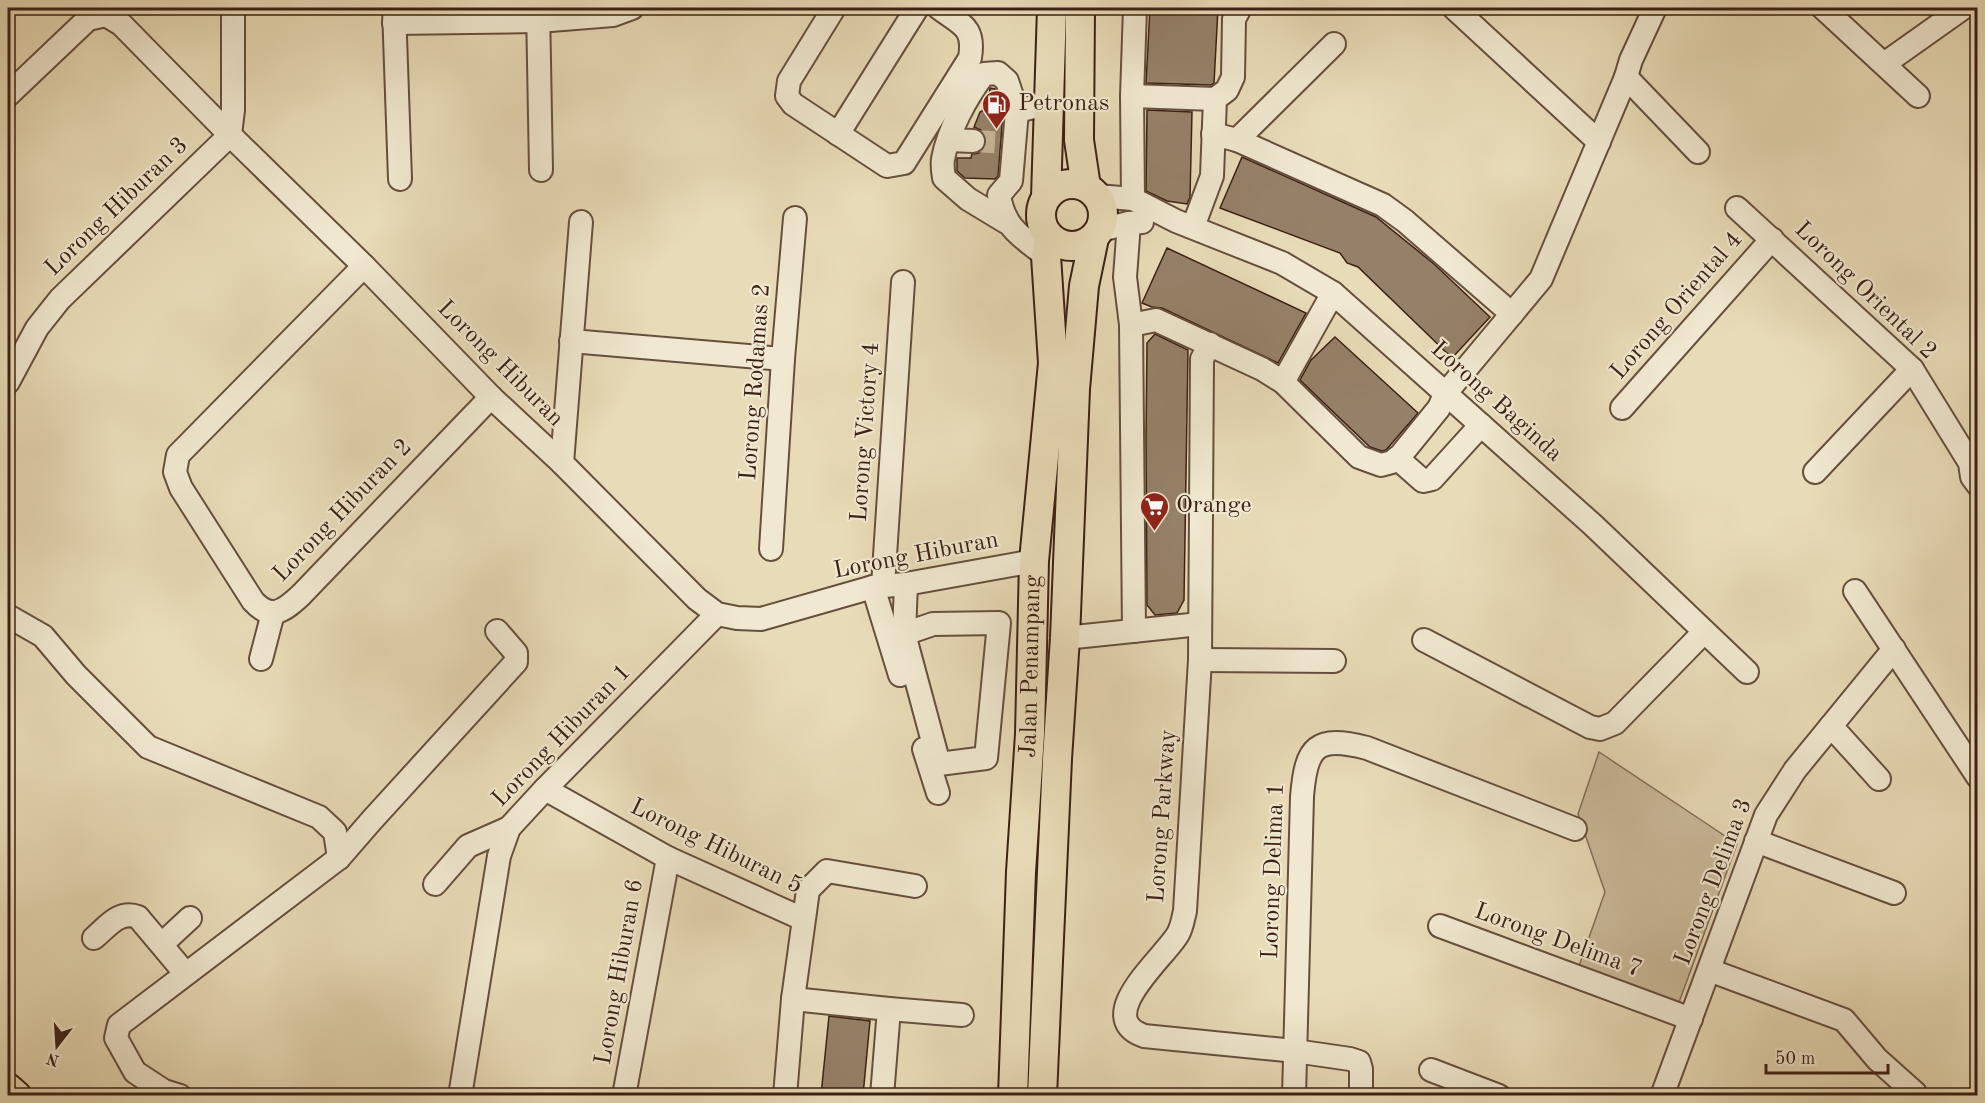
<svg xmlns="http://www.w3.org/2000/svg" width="1985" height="1103" font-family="'Old Standard TT',serif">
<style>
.green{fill:#cbbb9b;stroke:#846e58;stroke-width:1.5}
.building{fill:#958169;stroke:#3c2015;stroke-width:1.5}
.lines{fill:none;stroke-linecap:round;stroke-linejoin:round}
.minor-tunnel{stroke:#c6b697;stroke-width:22;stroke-dasharray:22 11;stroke-linecap:butt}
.minor-casing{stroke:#674f3e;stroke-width:26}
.major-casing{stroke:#3c2015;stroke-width:32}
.minor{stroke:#f0e8d0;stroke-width:22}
.major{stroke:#e8dbb7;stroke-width:28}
.labels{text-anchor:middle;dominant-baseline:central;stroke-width:4.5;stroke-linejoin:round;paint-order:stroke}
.poi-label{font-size:24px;fill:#3c2015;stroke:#f0e8d0;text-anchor:start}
.street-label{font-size:24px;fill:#3c2015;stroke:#f0e8d0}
</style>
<rect width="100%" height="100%" fill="#e8dbb7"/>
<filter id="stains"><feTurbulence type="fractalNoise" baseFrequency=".00333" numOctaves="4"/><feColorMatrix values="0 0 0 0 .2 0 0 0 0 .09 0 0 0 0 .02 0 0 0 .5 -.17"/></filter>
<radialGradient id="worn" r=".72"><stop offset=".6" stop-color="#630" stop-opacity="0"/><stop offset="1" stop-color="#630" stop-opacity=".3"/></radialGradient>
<path class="green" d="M1599 752 1737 844 1678 1005 1579 966 1605 892 1578 814Z"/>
<g class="building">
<path d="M1150 8H1218L1214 83 1211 85 1146 83Z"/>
<path d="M990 88 995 89 1003 113 998 176 995 179 965 178 957 171V158H971L972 154 979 153 985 148 986 142 985 135 981 130 974 127 980 112 988 108Z"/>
<path d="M1147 110 1192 112 1190 197 1187 204 1167 201 1146 191Z"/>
<path d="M1242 157 1376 217 1434 264 1490 317 1452 358 1358 267 1347 263 1340 253 1220 208Z"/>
<path d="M1167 248 1306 313 1278 363 1162 308 1152 307 1142 303Z"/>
<path d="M1155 334 1188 350 1184 600 1177 613 1155 615 1147 605 1146 439 1147 343Z"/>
<path d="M1335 337 1418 413 1386 450 1382 451 1370 447 1300 380 1311 360Z"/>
<path d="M829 1016 870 1021 863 1095H821Z"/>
</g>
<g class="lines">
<path class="minor-tunnel" d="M973 141 1008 143"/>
<defs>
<g id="minor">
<path d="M394 8 400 179"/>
<path d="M538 8 541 170"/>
<path d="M834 8 789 81 787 96 793 104 887 166 904 163 970 58C975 27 962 25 939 8"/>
<path d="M1454 8 1599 142"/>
<path d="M1823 8 1918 96"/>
<path d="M394 23 538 21 613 15 632 8"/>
<path d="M1884 64 1963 8"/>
<path d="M1626 77 1698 152"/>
<path d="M8 95 88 19 106 15 121 24 230 135 364 266 491 397 562 463 697 599 717 614 737 618 761 619 873 587 906 584 1034 561"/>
<path d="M1132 96 1215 99 1227 90 1233 77 1234 19 1240 8"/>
<path d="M838 134 917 8"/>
<path d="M1213 134 1237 140 1383 205 1405 221 1512 314"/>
<path d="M949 140 973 141"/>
<path d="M1237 140 1334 44"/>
<path d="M1097 196 1133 199 1176 221 1282 263 1333 293 1593 525 1747 672"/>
<path d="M1133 199 1132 96 1135 8"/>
<path d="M1737 208 1912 369 1970 463 1972 477 1978 485"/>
<path d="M1006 222 968 199 944 178C943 172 942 165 943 159 948 131 967 96 984 74L998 73 1007 81 1017 111"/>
<path d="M1129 223 1125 277 1131 325 1134 631"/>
<path d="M1193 227 1212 176 1215 99"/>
<path d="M1100 230 1129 223 1142 222"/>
<path d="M1046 256C1022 237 1004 228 999 195L1011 181 1017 111 1050 103"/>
<path d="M364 266 178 455 175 472 181 488 253 601C271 621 284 611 301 595L491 397"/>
<path d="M1131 325 1156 320 1262 369 1283 382 1359 457 1381 465 1392 462 1400 456 1439 408 1445 394 1541 279 1626 77 1631 60 1655 8"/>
<path d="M571 341 783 359"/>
<path d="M1210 344 1202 359 1200 660 1185 911C1183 919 1182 927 1178 934 1165 957 1091 1017 1144 1036L1295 1051 1350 1059 1359 1062 1361 1069V1096"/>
<path d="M8 382 37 328 60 299 230 135 233 110V8"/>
<path d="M1283 382 1333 293"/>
<path d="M1622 408 1772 239"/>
<path d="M1397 458 1423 481 1432 479 1481 425"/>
<path d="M562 463 581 222"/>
<path d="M1815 472 1912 369"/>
<path d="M771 549 783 359 795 218"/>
<path d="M883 586 903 282"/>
<path d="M873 587 900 675"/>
<path d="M1855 591 1978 777"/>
<path d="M8 616 43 636 76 675 148 747 319 817 335 832 339 858"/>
<path d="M999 623 986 758 939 764 904 634 933 624Z"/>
<path d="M904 634 906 584"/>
<path d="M1065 638 1200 624"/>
<path d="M1424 640 1590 727 1600 729 1615 723 1704 632"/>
<path d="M261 659 273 613"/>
<path d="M1200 660 1334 661"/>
<path d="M1831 726 1879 779"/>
<path d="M924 749 938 793"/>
<path d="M545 789 668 858 803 919"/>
<path d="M1756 841 1894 893"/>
<path d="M435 884 468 846 509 828"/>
<path d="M1440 926 1691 1019"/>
<path d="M94 938C108 926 119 910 138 917L185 973"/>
<path d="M162 944 190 918"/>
<path d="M1709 970 1844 1020 1877 1059 1915 1093"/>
<path d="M793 999 889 1009 882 1096"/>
<path d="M889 1009 962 1015"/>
<path d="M1431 1070 1499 1096"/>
<path d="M180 1096 164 1091 135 1072 116 1038 119 1025 339 858 372 820 516 662V653L497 631"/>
<path d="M460 1096 499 856 509 828 545 789 717 614"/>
<path d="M624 1096 668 858"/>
<path d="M785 1096 793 999 808 890 827 871 915 886"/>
<path d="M1294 1096 1302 797C1306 746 1316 735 1367 748L1575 829"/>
<path d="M1662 1096 1766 815 1795 770 1894 649"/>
</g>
<g id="major">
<path d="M1080 8 1079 140 1086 187"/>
<circle cx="1072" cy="215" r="31"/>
<path d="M1046 197 1052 8"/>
<path d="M8 1088 17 1096"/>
<path id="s1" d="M1013 1096 1021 872 1030 734 1034 561 1053 363 1046 256 1049 237"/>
<path d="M1042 1096 1057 759 1065 638 1075 389 1084 286 1094 238"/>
</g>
</defs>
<use href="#minor" class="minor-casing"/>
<use href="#major" class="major-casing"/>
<use href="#minor" class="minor"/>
<use href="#major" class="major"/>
</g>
<defs>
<symbol id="fuel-pin" viewBox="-11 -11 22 30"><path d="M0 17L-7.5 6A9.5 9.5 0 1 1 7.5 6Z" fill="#8f2418" stroke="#f0e8d0"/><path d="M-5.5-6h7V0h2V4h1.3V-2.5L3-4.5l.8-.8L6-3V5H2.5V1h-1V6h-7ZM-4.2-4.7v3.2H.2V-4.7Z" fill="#fff"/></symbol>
<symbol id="supermarket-pin" viewBox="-11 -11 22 30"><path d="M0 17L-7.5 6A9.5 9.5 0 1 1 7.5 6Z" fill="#8f2418" stroke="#f0e8d0"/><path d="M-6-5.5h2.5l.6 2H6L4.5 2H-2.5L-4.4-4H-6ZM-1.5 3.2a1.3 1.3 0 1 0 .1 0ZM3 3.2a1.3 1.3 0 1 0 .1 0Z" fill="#fff"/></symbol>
</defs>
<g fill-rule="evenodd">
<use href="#fuel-pin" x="980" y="88" width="33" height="45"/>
<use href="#supermarket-pin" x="1138" y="490" width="33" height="45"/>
</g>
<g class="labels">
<g class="poi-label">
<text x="1018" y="104">Petronas</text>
<text x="1176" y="506">Orange</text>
</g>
<g class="street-label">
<text transform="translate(117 207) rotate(-44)">Lorong Hiburan 3</text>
<text transform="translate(1865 291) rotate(44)">Lorong Oriental 2</text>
<text transform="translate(1677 306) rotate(-49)">Lorong Oriental 4</text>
<text transform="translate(500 364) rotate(45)">Lorong Hiburan</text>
<text transform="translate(756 382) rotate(-86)">Lorong Rodamas 2</text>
<text transform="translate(1496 402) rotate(42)">Lorong Baginda</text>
<text transform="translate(866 432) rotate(-86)">Lorong Victory 4</text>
<text transform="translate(343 511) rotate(-46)">Lorong Hiburan 2</text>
<text transform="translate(916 556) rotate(-11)">Lorong Hiburan</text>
<text stroke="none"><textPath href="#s1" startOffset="430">Jalan Penampang</textPath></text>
<text transform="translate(562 736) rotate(-46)">Lorong Hiburan 1</text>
<text transform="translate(1163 816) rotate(-86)">Lorong Parkway</text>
<text transform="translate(716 847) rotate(26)">Lorong Hiburan 5</text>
<text transform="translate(1274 871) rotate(-88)">Lorong Delima 1</text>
<text transform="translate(1714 882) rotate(-69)">Lorong Delima 3</text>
<text transform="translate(1558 941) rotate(20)">Lorong Delima 7</text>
<text transform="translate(620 972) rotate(-80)">Lorong Hiburan 6</text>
</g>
</g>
<rect width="1985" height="1103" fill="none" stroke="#e8dbb7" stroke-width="30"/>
<rect x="9" y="9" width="1967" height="1085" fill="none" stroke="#3c2015" stroke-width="3"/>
<rect x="15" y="15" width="1955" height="1073" fill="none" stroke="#3c2015" stroke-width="1.5"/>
<g transform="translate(57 1046) rotate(197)" stroke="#f0e8d0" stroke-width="4.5" paint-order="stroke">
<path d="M0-4.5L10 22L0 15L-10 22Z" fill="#3c2015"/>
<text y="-9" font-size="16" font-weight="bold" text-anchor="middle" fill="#3c2015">N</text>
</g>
<path d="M1766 1064v9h122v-9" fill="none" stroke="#3c2015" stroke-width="3"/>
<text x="1775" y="1064" font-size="18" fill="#3c2015" stroke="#f0e8d0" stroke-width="4.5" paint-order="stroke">50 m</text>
<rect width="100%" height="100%" filter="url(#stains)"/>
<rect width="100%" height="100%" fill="url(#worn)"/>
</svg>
